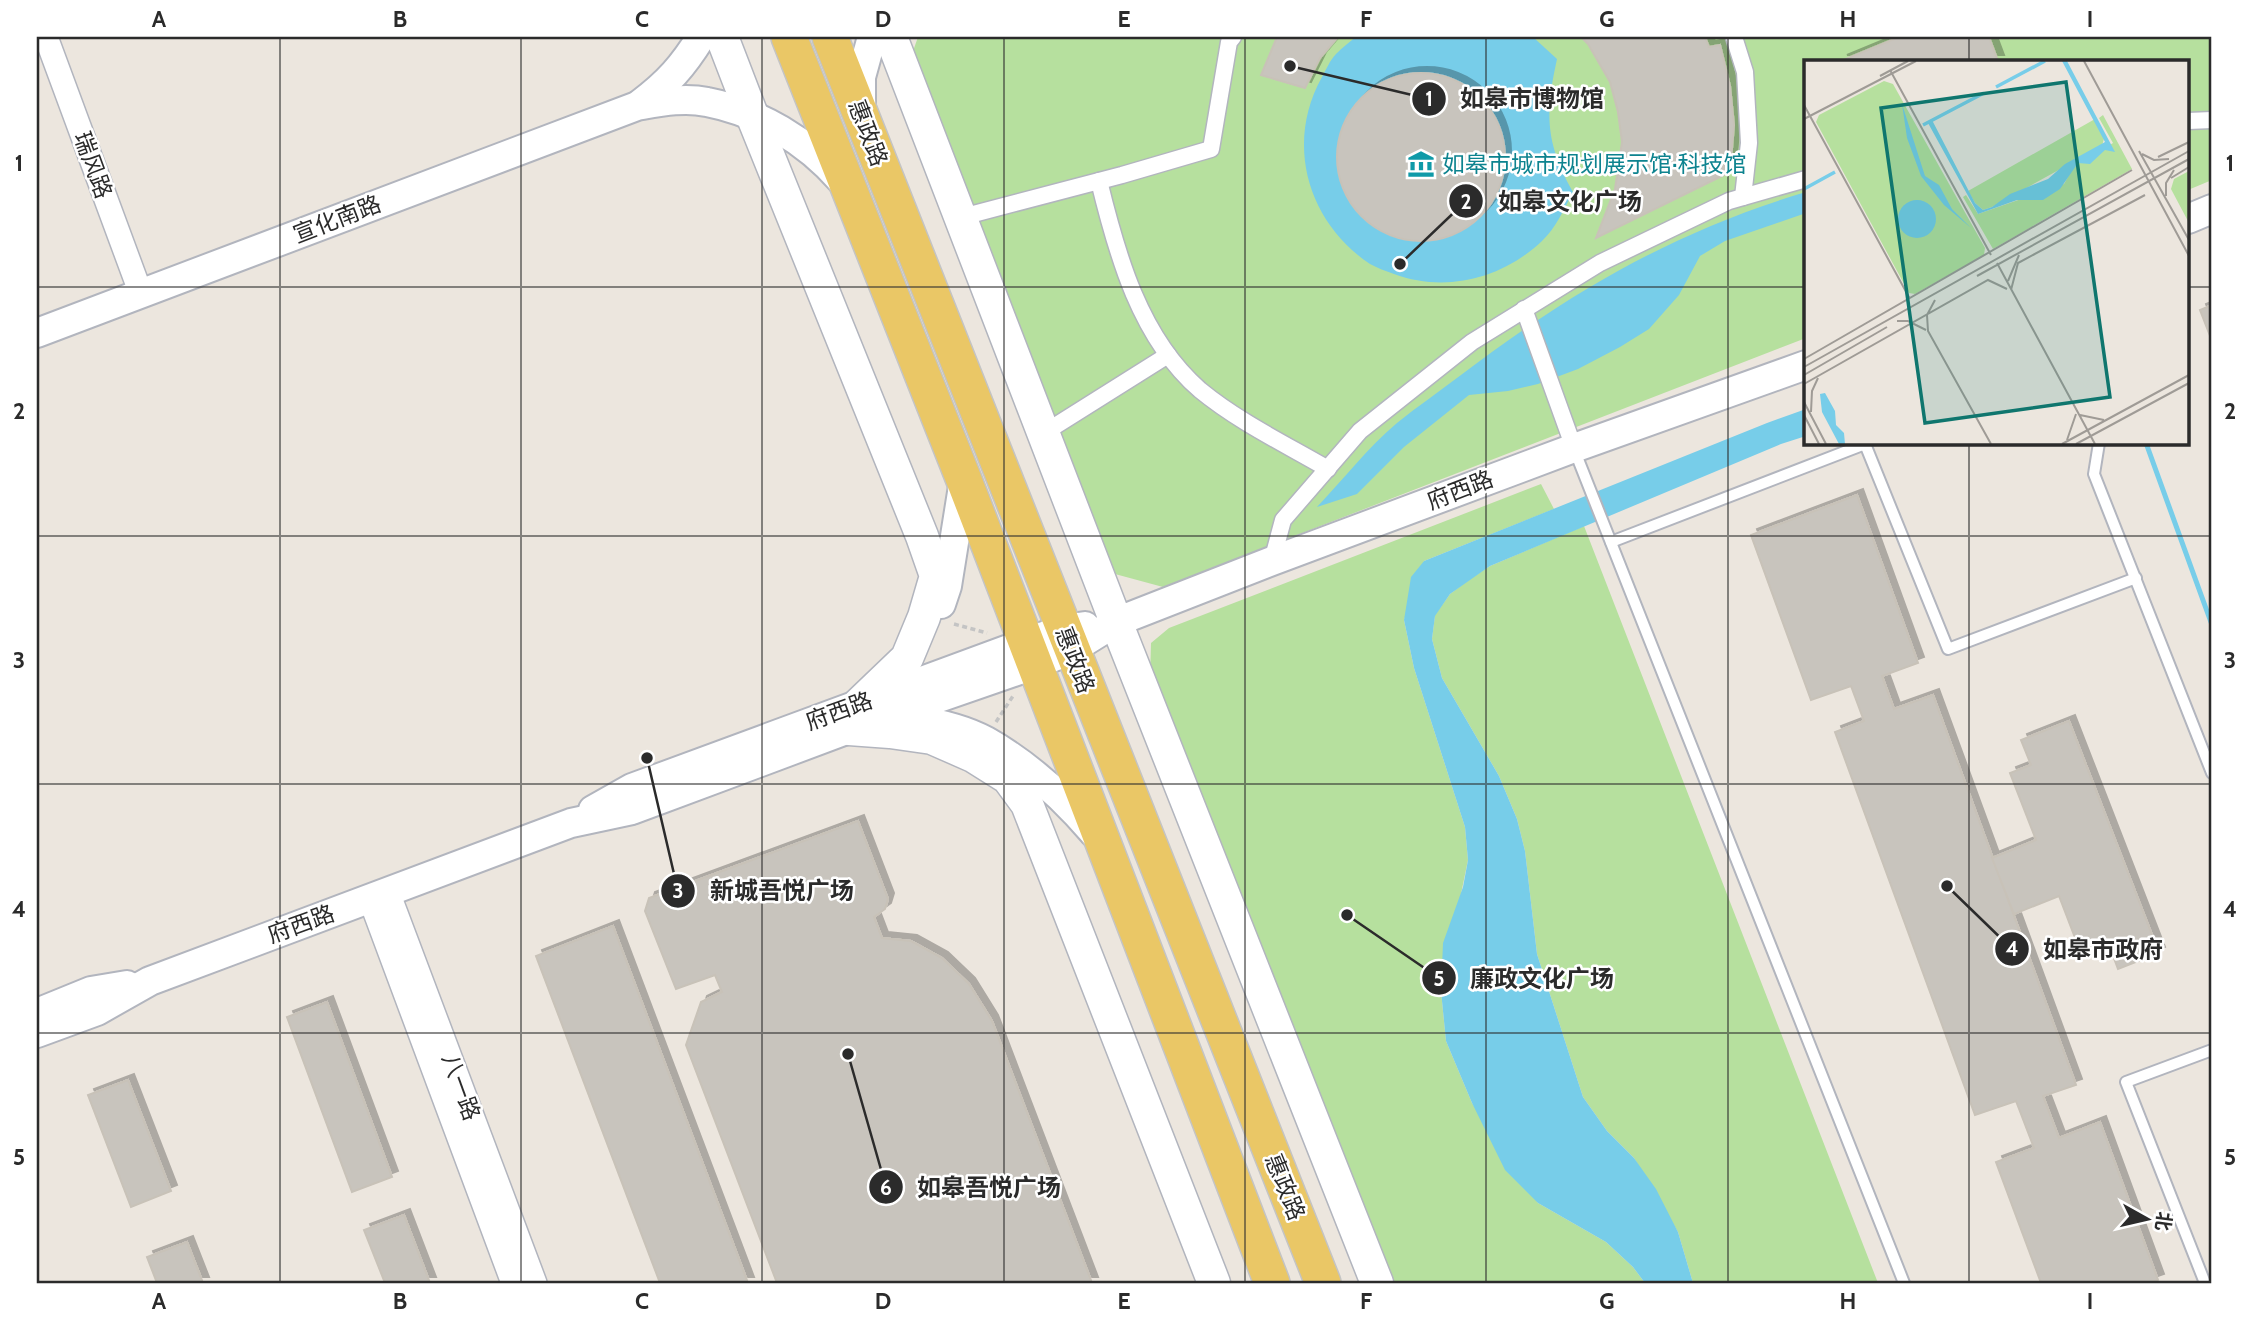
<svg xmlns="http://www.w3.org/2000/svg" width="2249" height="1320" font-family="Cabin,'Noto Sans SC',sans-serif">
<style>
.green{fill:#b6e09e}
.water{fill:#77cde9}
.lines{fill:none;stroke-linecap:round;stroke-linejoin:round}
.stream{stroke:#77cde9;stroke-width:5}
.building{fill:#c8c4bd;stroke:#c8c2b8;stroke-width:2;filter:url(#shadow)}
.service-casing{stroke:#b2b5be;stroke-width:14}
.pedestrian-casing{stroke:#b2b5be;stroke-width:19}
.minor-casing{stroke:#b2b5be;stroke-width:26}
.tertiary-casing{stroke:#b2b5be;stroke-width:32}
.secondary-casing{stroke:#b2b5be;stroke-width:35}
.primary-casing{stroke:#c4c4c4;stroke-width:38}
.path{stroke:#c4c4c4;stroke-width:3.5;stroke-dasharray:5 3.5;stroke-linecap:butt}
.service{stroke:#fff;stroke-width:10}
.pedestrian{stroke:#fff;stroke-width:16}
.minor{stroke:#fff;stroke-width:23}
.tertiary{stroke:#fff;stroke-width:28}
.secondary{stroke:#fff;stroke-width:32}
.primary{stroke:#eac766;stroke-width:35}
.grid{fill:none;stroke:#2b2b2b;stroke-width:2;stroke-opacity:0.55}
.labels{text-anchor:middle;dominant-baseline:central;stroke-width:5;stroke-linejoin:round;paint-order:stroke}
.street-label{font-size:23px;fill:#2b2b2b;stroke:#fff}
.culture-label{font-size:23px;fill:#0d838f;stroke:#fff;text-anchor:start}
.inset-river{fill:none;stroke:#77cde9;stroke-width:3.5}
.inset-road{fill:none;stroke:#9f9b96;stroke-width:2}
.view{fill:#0f766e;fill-opacity:0.15;stroke:#0f766e;stroke-width:3.5}
.inset-edge{fill:none;stroke:#2b2b2b;stroke-width:3.5}
.leader{fill:none;stroke:#2b2b2b;stroke-width:2.5}
.callout-dot{fill:#2b2b2b;stroke:#fff;stroke-width:2.5}
.mark-label{font-size:21px;text-anchor:middle;font-weight:bold;fill:#fff}
.callout-label{font-size:24px;text-anchor:middle;font-weight:bold;fill:#2b2b2b;stroke:#fff;stroke-width:5;stroke-linejoin:round;paint-order:stroke}
.neatline{fill:none;stroke:#2b2b2b;stroke-width:2.5}
.grid-label{font-size:23px;text-anchor:middle;font-weight:bold;fill:#2b2b2b}
</style>
<defs>
<filter id="shadow"><feDropShadow dx="6" dy="-6" stdDeviation="0" flood-color="#0004"/></filter>
</defs>
<rect width="100%" height="100%" fill="#ece6de"/>
<g class="green">
<path d="M918 37H2212V180L2188 190V61H1806V338L1163 587 1115 574 912 54Z"/>
<path d="M1541 484 1554 509 1424 561 1404 620 1414 668 1465 827 1468 860 1441 991 1446 1041 1472 1103 1538 1203 1606 1242 1633 1267 1645 1283H1386L1150 680 1151 643 1169 628Z"/>
<path d="M1584 526 1878 1283H1693L1678 1232 1634 1158 1607 1131 1583 1097 1537 954 1525 851 1517 819 1499 776 1442 678 1432 639 1435 615 1450 594 1470 579 1490 566Z"/>
</g>
<g class="water">
<path d="M1356 37H1533L1557 59C1545 114 1545 142 1573 192 1564 209 1556 228 1542 241 1502 279 1445 293 1394 274 1386 271 1377 268 1370 264 1307 222 1285 143 1322 77 1326 70 1330 60 1336 54 1342 48 1349 42 1356 37Z"/>
<path d="M1806 192V213L1725 241 1700 256 1679 295 1649 329 1620 347 1578 369 1538 384 1508 391 1469 395 1404 447 1357 494 1317 507C1343 480 1368 447 1397 423 1418 406 1440 391 1461 375 1572 291 1673 232 1806 192Z"/>
<path d="M1806 409V436L1781 444 1490 566 1450 594 1435 616 1432 639 1442 678 1499 776 1517 819 1525 851 1537 954 1583 1097 1607 1131 1634 1158 1656 1189 1678 1232 1693 1283H1645L1633 1267 1606 1242 1538 1203 1505 1170 1472 1103 1446 1041 1441 991 1443 943 1463 887 1468 860 1465 827 1414 668 1404 620 1411 577 1424 561 1767 423Z"/>
</g>
<g class="lines">
<path class="stream" d="M2146 443 2212 625"/>
</g>
<g class="building">
<path d="M1277 37H1338L1320 58 1305 88 1261 75Z"/>
<path d="M1581 37H1705L1709 47 1720 45 1730 86 1734 125 1730 172 1596 238 1615 189 1622 142 1618 112 1610 82 1588 44Z"/>
<path d="M1899 37H1989L1998 61H1841Z"/>
<circle cx="1421" cy="157" r="84"/>
<path d="M2212 305V341L2200 310Z"/>
<path d="M1857 495 1918 663 1882 676 1894 709 1933 695 2076 1085 2043 1096 2059 1138 2100 1122 2158 1280 2149 1283H2041L1996 1162 2034 1148 2016 1101 1975 1115 1835 732 1864 721 1851 686 1811 700 1751 535Z"/>
<path d="M2069 721 2159 953 2118 969 2109 945 2082 956 2059 896 2014 914 1992 858 2036 840 2010 773 2031 765 2021 740Z"/>
<path d="M858 821 888 899 885 909 874 917 882 938 911 941 942 958 969 984 992 1021 1092 1283H777L686 1045 701 1002 722 992 715 975 676 989 645 911 649 898Z"/>
<path d="M613 926 748 1283H660L536 956Z"/>
<path d="M327 1002 392 1177 352 1192 287 1017Z"/>
<path d="M128 1080 171 1191 131 1207 88 1095Z"/>
<path d="M404 1215 430 1283H385L364 1230Z"/>
<path d="M187 1242 203 1283H157L147 1257Z"/>
</g>
<g class="lines">
<defs>
<g id="service">
<path d="M2099 443 2094 474 2212 773"/>
<path d="M1574 449 1904 1283"/>
<path d="M1611 542 1865 444 1948 649 2136 578"/>
<path d="M2205 1283 2126 1082 2212 1050"/>
</g>
<g id="pedestrian">
<path d="M1734 37 1745 72 1749 143 1743 197"/>
<path d="M2188 121 2212 120"/>
<path d="M1099 181C1117 255 1140 338 1200 390 1239 422 1285 444 1328 469"/>
<path d="M962 217 1122 175 1211 149 1229 42 1233 37"/>
<path d="M1524 309 1574 448"/>
<path d="M1044 433 1168 355"/>
<path d="M1272 561 1283 520 1360 431 1472 342 1600 263 1679 225 1729 201 1806 179"/>
</g>
<g id="minor">
<path d="M46 37 141 294"/>
<path d="M388 892 535 1283"/>
<path d="M370 899 513 1283"/>
</g>
<g id="tertiary">
<path d="M640 104C668 83 683 66 701 37"/>
<path d="M861 109V77L872 37"/>
<path d="M2188 219 2212 209"/>
<path d="M37 333 637 106C660 102 684 97 707 102 759 112 807 141 841 180"/>
<path d="M941 604 947 586 964 480"/>
<path d="M907 718C933 722 963 728 986 741 1027 764 1064 798 1094 833"/>
<path d="M593 810 632 788 1063 629 1085 626"/>
<path d="M37 1013 91 991 127 985"/>
<path d="M37 1033 97 1011 150 981 571 823 632 810 849 729 1034 665 1071 650 1116 622 1272 561 1574 448 1806 365"/>
</g>
<g id="secondary">
<path d="M722 37 752 115 922 536 936 576 924 617 907 658 859 704"/>
<path d="M891 37 1116 622 1377 1283"/>
<path d="M849 729 890 732 932 738 973 756 1008 778 1027 804 1214 1283"/>
</g>
<g id="primary">
<path d="M789 37 964 480 1272 1283"/>
<path d="M830 37 1323 1283"/>
</g>
</defs>
<use href="#service" class="service-casing"/>
<use href="#pedestrian" class="pedestrian-casing"/>
<use href="#minor" class="minor-casing"/>
<use href="#tertiary" class="tertiary-casing"/>
<use href="#secondary" class="secondary-casing"/>
<use href="#primary" class="primary-casing"/>
<g class="path">
<path d="M954 624 987 633"/>
<path d="M996 722 1013 696"/>
</g>
<use href="#service" class="service"/>
<use href="#pedestrian" class="pedestrian"/>
<use href="#minor" class="minor"/>
<use href="#tertiary" class="tertiary"/>
<use href="#secondary" class="secondary"/>
<use href="#primary" class="primary"/>
</g>
<path class="grid" d="M280 37V1283M521 37V1283M762 37V1283M1004 37V1283M1245 37V1283M1486 37V1283M1728 37V1283M1969 37V61M37 287H1806M2188 287H2212M1969 443V1283M37 536H2212M37 784H2212M37 1033H2212"/>
<defs>
<symbol id="museum-bare" viewBox="-9 -9 18 18"><path d="M0-6L6-3V-2H-6V-3ZM-5-1h2V3h-2ZM-1-1h2V3h-2ZM3-1h2V3H3ZM-6 4H6V6H-6Z" fill="#0f9aa8" stroke="#fff" stroke-width="2.5" paint-order="stroke"/></symbol>
</defs>
<g fill-rule="evenodd">
<use href="#museum-bare" x="1402" y="145" width="38" height="38"/>
</g>
<g class="labels">
<g class="street-label">
<text transform="translate(868 133) rotate(69)">惠政路</text>
<text transform="translate(93 165) rotate(70)">瑞风路</text>
<text transform="translate(337 219) rotate(-21)">宣化南路</text>
<text transform="translate(1460 490) rotate(-21)">府西路</text>
<text transform="translate(1075 660) rotate(69)">惠政路</text>
<text transform="translate(839 711) rotate(-20)">府西路</text>
<text transform="translate(301 924) rotate(-20)">府西路</text>
<text transform="translate(461 1087) rotate(70)">八一路</text>
<text transform="translate(1285 1187) rotate(68)">惠政路</text>
</g>
<g class="culture-label">
<text x="1442" y="164">如皋市城市规划展示馆·科技馆</text>
</g>
</g>
<g transform="translate(1804 60)">
<rect width="385" height="385" fill="#ece6de"/>
<path d="M80 21 89 24 181 188 180 195 111 234 105 233 12 62 15 55ZM299 55 328 109 189 189 159 137 162 135 174 154 260 124 270 106 309 83 295 58ZM291 59 301 75 298 86 188 147 179 150 171 143 164 131ZM385 111V163L367 129 370 119Z" fill="#b6e09e"/>
<path d="M258 1H263L311 92 301 90 286 104 274 103 256 129 239 140H213L174 154 124 63 128 60 171 143 179 150 188 147 206 134 244 119 261 104 301 82ZM98 44 121 116 135 125 148 149 167 168 140 145 117 116 103 78ZM94 159a19 19 0 1 1 38 0a19 19 0 1 1-38 0ZM21 333 31 351 32 365 40 373 41 384H35L18 352 16 334Z" fill="#77cde9"/>
<path class="inset-river" d="M192 27 241 1M119 65 180 33M0 129 31 112"/>
<path class="inset-road" d="M280 1 385 196M86 10 187 195M76 16 104 1M0 45 106 239M0 59 112 1M335 91 385 180M338 94 350 100 365 99M354 97 385 82M367 118 385 107M362 136V123L370 110M193 203 291 384M173 216 385 99M204 221 215 195M207 230 214 203 341 135M131 240 123 255 124 271 187 384M93 261H104L122 270M0 299 328 110M0 307 385 91M0 315 83 267M0 324 184 220 203 229M0 342 22 384M7 352 8 331 14 318M0 355 15 384M276 355 300 360M263 380 272 354M258 384 385 315M272 384 385 323"/>
<path class="view" d="M262 22 306 337 121 363 77 48Z"/>
<rect width="385" height="385" class="inset-edge"/>
</g>
<path class="leader" d="M1290 66L1429 99M1400 264L1466 201M647 758L678 891M1947 886L2012 949M1347 915L1439 978M848 1054L886 1187"/>
<g class="callout-dot">
<circle cx="1290" cy="66" r="7"/>
<circle cx="1400" cy="264" r="7"/>
<circle cx="647" cy="758" r="7"/>
<circle cx="1947" cy="886" r="7"/>
<circle cx="1347" cy="915" r="7"/>
<circle cx="848" cy="1054" r="7"/>
<circle cx="1429" cy="99" r="18"/>
<circle cx="1466" cy="201" r="18"/>
<circle cx="678" cy="891" r="18"/>
<circle cx="2012" cy="949" r="18"/>
<circle cx="1439" cy="978" r="18"/>
<circle cx="886" cy="1187" r="18"/>
</g>
<g class="mark-label">
<text x="1429" y="106">1</text>
<text x="1466" y="209">2</text>
<text x="678" y="898">3</text>
<text x="2012" y="956">4</text>
<text x="1439" y="986">5</text>
<text x="886" y="1195">6</text>
</g>
<g class="callout-label">
<text x="1532" y="107">如皋市博物馆</text>
<text x="1570" y="210">如皋文化广场</text>
<text x="782" y="899">新城吾悦广场</text>
<text x="2103" y="958">如皋市政府</text>
<text x="1542" y="987">廉政文化广场</text>
<text x="989" y="1196">如皋吾悦广场</text>
</g>
<rect width="2249" height="1320" fill="none" stroke="#ffffff" stroke-width="77"/>
<g transform="translate(2147 1219) rotate(98)" stroke="#ffffff" stroke-width="5" paint-order="stroke">
<path d="M0-5L12 26L0 18L-12 26Z" fill="#2b2b2b"/>
<text y="-10" font-size="19" font-weight="bold" text-anchor="middle" fill="#2b2b2b">北</text>
</g>
<rect x="38" y="38" width="2172" height="1244" class="neatline"/>
<g class="grid-label">
<text x="159" y="27">A</text>
<text x="400" y="27">B</text>
<text x="642" y="27">C</text>
<text x="883" y="27">D</text>
<text x="1124" y="27">E</text>
<text x="1366" y="27">F</text>
<text x="1607" y="27">G</text>
<text x="1848" y="27">H</text>
<text x="2090" y="27">I</text>
<text x="19" y="171">1</text>
<text x="2230" y="171">1</text>
<text x="19" y="419">2</text>
<text x="2230" y="419">2</text>
<text x="19" y="668">3</text>
<text x="2230" y="668">3</text>
<text x="19" y="917">4</text>
<text x="2230" y="917">4</text>
<text x="19" y="1165">5</text>
<text x="2230" y="1165">5</text>
<text x="159" y="1309">A</text>
<text x="400" y="1309">B</text>
<text x="642" y="1309">C</text>
<text x="883" y="1309">D</text>
<text x="1124" y="1309">E</text>
<text x="1366" y="1309">F</text>
<text x="1607" y="1309">G</text>
<text x="1848" y="1309">H</text>
<text x="2090" y="1309">I</text>
</g>
</svg>
